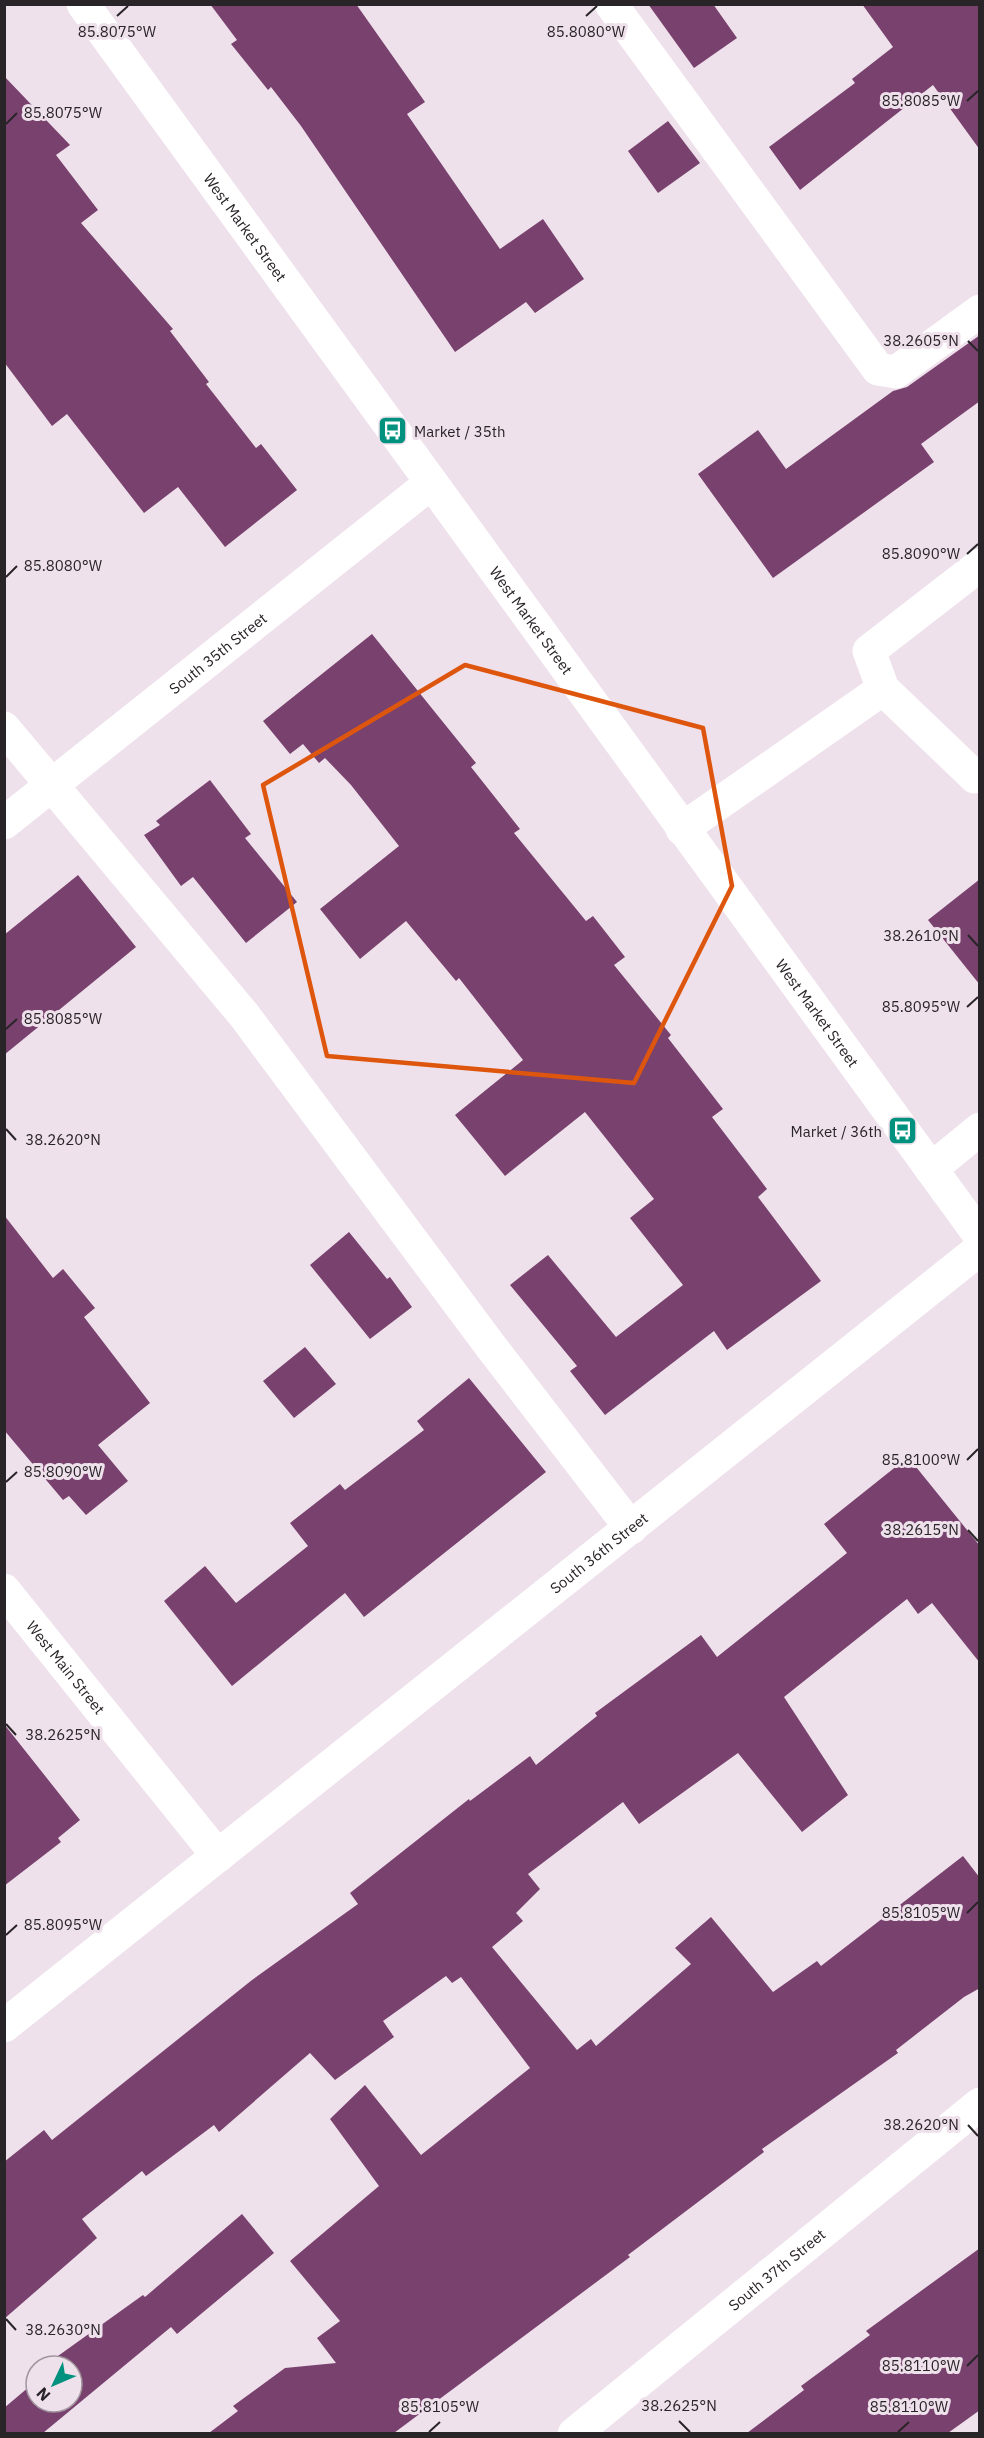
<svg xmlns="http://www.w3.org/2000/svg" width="984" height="2438" font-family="'IBM Plex Sans',sans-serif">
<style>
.building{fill:#79426e}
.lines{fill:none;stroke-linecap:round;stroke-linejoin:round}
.minor{stroke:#fff;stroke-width:33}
.marked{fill:none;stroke:#de560d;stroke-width:4.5;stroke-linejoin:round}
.ticks{fill:none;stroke:#292428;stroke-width:2}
.labels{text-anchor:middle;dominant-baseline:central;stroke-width:6;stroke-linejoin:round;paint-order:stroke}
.street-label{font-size:15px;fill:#292428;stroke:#efe1ec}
.poi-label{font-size:15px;fill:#292428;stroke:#efe1ec;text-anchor:start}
.ticks-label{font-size:15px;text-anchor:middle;fill:#292428;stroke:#efe1ec;stroke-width:6;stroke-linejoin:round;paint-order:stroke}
</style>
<rect width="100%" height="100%" fill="#efe1ec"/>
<g class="building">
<path d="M210 4H356L425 102 407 114 500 249 543 219 584 279 535 313 526 302 455 352 301 126 271 87 268 90 231 44 237 40Z"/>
<path d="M648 4H713L737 38 694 68Z"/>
<path d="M862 4H980V150L933 85 800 190 769 147 855 83 852 79 893 47Z"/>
<path d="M4 76 70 145 56 155 98 210 81 223 173 329 170 331 209 382 206 384 256 448 261 444 297 490 225 547 178 487 144 513 67 414 52 426 4 362Z"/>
<path d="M668 121 700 163 658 193 628 151Z"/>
<path d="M980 335V401L921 444 934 462 773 578 698 474 758 430 786 469 893 391 907 387Z"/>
<path d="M372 634 476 763 471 767 520 829 514 833 586 921 593 916 625 957 614 965 671 1035 668 1038 723 1109 712 1117 767 1189 758 1197 821 1281 727 1350 714 1331 605 1415 570 1371 577 1366 510 1285 548 1255 616 1337 683 1285 630 1218 654 1199 585 1112 505 1176 455 1115 523 1060 459 978 456 981 406 921 360 959 320 909 399 846 351 785 325 758 319 763 303 744 290 754 263 721Z"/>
<path d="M210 780 251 834 245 838 297 902 246 943 193 877 181 886 144 835 160 825 156 821Z"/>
<path d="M78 875 136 947 4 1055V935Z"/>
<path d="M980 879V985L928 920Z"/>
<path d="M4 1215 53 1278 63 1269 95 1308 84 1317 150 1403 98 1445 128 1481 86 1515 69 1496 63 1500 4 1430Z"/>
<path d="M349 1232 387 1279 390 1277 412 1307 370 1339 310 1265Z"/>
<path d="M305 1347 336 1384 294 1418 263 1381Z"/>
<path d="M469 1378 546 1472 364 1617 345 1593 232 1686 164 1601 205 1566 236 1603 308 1546 290 1523 340 1484 345 1490 424 1430 417 1421Z"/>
<path d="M908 1457 980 1546V1663L932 1603 918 1614 907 1599 784 1697 848 1795 802 1832 738 1753 639 1824 623 1802 528 1874 540 1889 516 1913 523 1921 492 1947 577 2050 591 2039 596 2046 691 1964 675 1948 711 1917 773 1992 817 1961 821 1966 963 1856 980 1878V1988L964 1997 896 2050 898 2053 762 2149 764 2152 628 2255 630 2257 394 2433H209L238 2411 233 2406 285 2368 336 2363 317 2338 340 2321 290 2261 379 2186 330 2119 365 2085 421 2155 530 2068 461 1977 452 1983 446 1976 383 2021 394 2037 335 2080 310 2053 219 2132 214 2125 146 2176 142 2171 82 2219 97 2238 4 2319V2162L44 2130 52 2140 252 1980 358 1904 350 1893 469 1799 470 1801 530 1756 536 1765 597 1716 595 1713 701 1635 717 1657 847 1553 824 1524Z"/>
<path d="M4 1724 80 1820 58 1838 61 1842 4 1886Z"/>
<path d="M242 2214 274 2253 177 2334 171 2327 43 2433H4V2408L36 2381V2402H72V2366H44L143 2295 145 2297Z"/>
<path d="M980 2248V2410L948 2433H747L804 2390 801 2386 870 2335 866 2331Z"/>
</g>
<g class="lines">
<g class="minor">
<path id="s1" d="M83 4 980 1236"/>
<path d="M611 4 878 369 896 372 980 311"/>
<path d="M980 565 869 651 883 689 975 777 980 773"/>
<path d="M4 728 244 1015 492 1348 631 1528"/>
<path id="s2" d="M4 823 431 483"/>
<path d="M682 829 883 689"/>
<path d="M931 1169 980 1129"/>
<path id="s3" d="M4 1590 218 1856"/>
<path id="s4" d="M4 2026 980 1249"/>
<path id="s5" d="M574 2434 980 2104"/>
</g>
</g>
<path class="marked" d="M465 665 703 728 732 886 634 1083 327 1056 263 785Z"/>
<path class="ticks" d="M117 16 128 6M586 16 597 6M967 101 978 91M6 124 17 113M968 341 978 351M967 554 978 544M6 577 17 566M968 935 978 946M967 1007 978 997M6 1029 17 1019M6 1129 16 1140M967 1460 978 1449M6 1482 17 1472M968 1530 978 1541M6 1724 16 1735M967 1913 978 1902M6 1935 17 1925M968 2125 978 2136M6 2319 16 2330M967 2366 978 2355M679 2421 690 2432M429 2432 440 2422M898 2432 909 2422"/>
<defs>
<symbol id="bus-square" viewBox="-11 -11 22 22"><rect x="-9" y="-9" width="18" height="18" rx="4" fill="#00927e" stroke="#efe1ec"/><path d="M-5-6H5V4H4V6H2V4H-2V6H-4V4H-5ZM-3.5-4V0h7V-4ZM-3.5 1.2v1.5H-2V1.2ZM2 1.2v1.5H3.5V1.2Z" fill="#fff"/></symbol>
</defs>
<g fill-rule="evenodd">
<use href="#bus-square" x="376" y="414" width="33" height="33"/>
<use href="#bus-square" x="886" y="1114" width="33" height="33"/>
</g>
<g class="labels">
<g class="street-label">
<text stroke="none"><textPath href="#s1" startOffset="276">West Market Street</textPath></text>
<text stroke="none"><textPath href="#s1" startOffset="762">West Market Street</textPath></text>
<text stroke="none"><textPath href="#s2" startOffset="273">South 35th Street</textPath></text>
<text stroke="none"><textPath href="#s1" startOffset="1248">West Market Street</textPath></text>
<text stroke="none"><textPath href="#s4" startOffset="760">South 36th Street</textPath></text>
<text stroke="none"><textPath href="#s3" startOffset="99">West Main Street</textPath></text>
<text stroke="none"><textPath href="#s5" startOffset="261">South 37th Street</textPath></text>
</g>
<g class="poi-label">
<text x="414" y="431">Market / 35th</text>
<text x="882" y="1131" text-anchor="end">Market / 36th</text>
</g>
</g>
<g class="ticks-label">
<text x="117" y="37">85.8075°W</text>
<text x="586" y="37">85.8080°W</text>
<text x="921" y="106">85.8085°W</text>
<text x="63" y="118">85.8075°W</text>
<text x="921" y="346">38.2605°N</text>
<text x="921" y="559">85.8090°W</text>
<text x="63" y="571">85.8080°W</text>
<text x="921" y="941">38.2610°N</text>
<text x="921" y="1012">85.8095°W</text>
<text x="63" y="1024">85.8085°W</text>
<text x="63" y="1145">38.2620°N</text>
<text x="921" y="1465">85.8100°W</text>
<text x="63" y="1477">85.8090°W</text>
<text x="921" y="1535">38.2615°N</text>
<text x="63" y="1740">38.2625°N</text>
<text x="921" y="1918">85.8105°W</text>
<text x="63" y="1930">85.8095°W</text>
<text x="921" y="2130">38.2620°N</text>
<text x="63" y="2335">38.2630°N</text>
<text x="921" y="2371">85.8110°W</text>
<text x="679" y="2411">38.2625°N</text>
<text x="440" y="2412">85.8105°W</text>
<text x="909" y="2412">85.8110°W</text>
</g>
<rect width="984" height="2438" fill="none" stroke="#292428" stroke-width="12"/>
<g transform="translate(54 2384) rotate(226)"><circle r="28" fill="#efe1ec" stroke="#a0959e" stroke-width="1.5"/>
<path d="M0-4.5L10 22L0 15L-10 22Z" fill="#00927e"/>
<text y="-9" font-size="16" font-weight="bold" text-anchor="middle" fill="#292428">N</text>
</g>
</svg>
